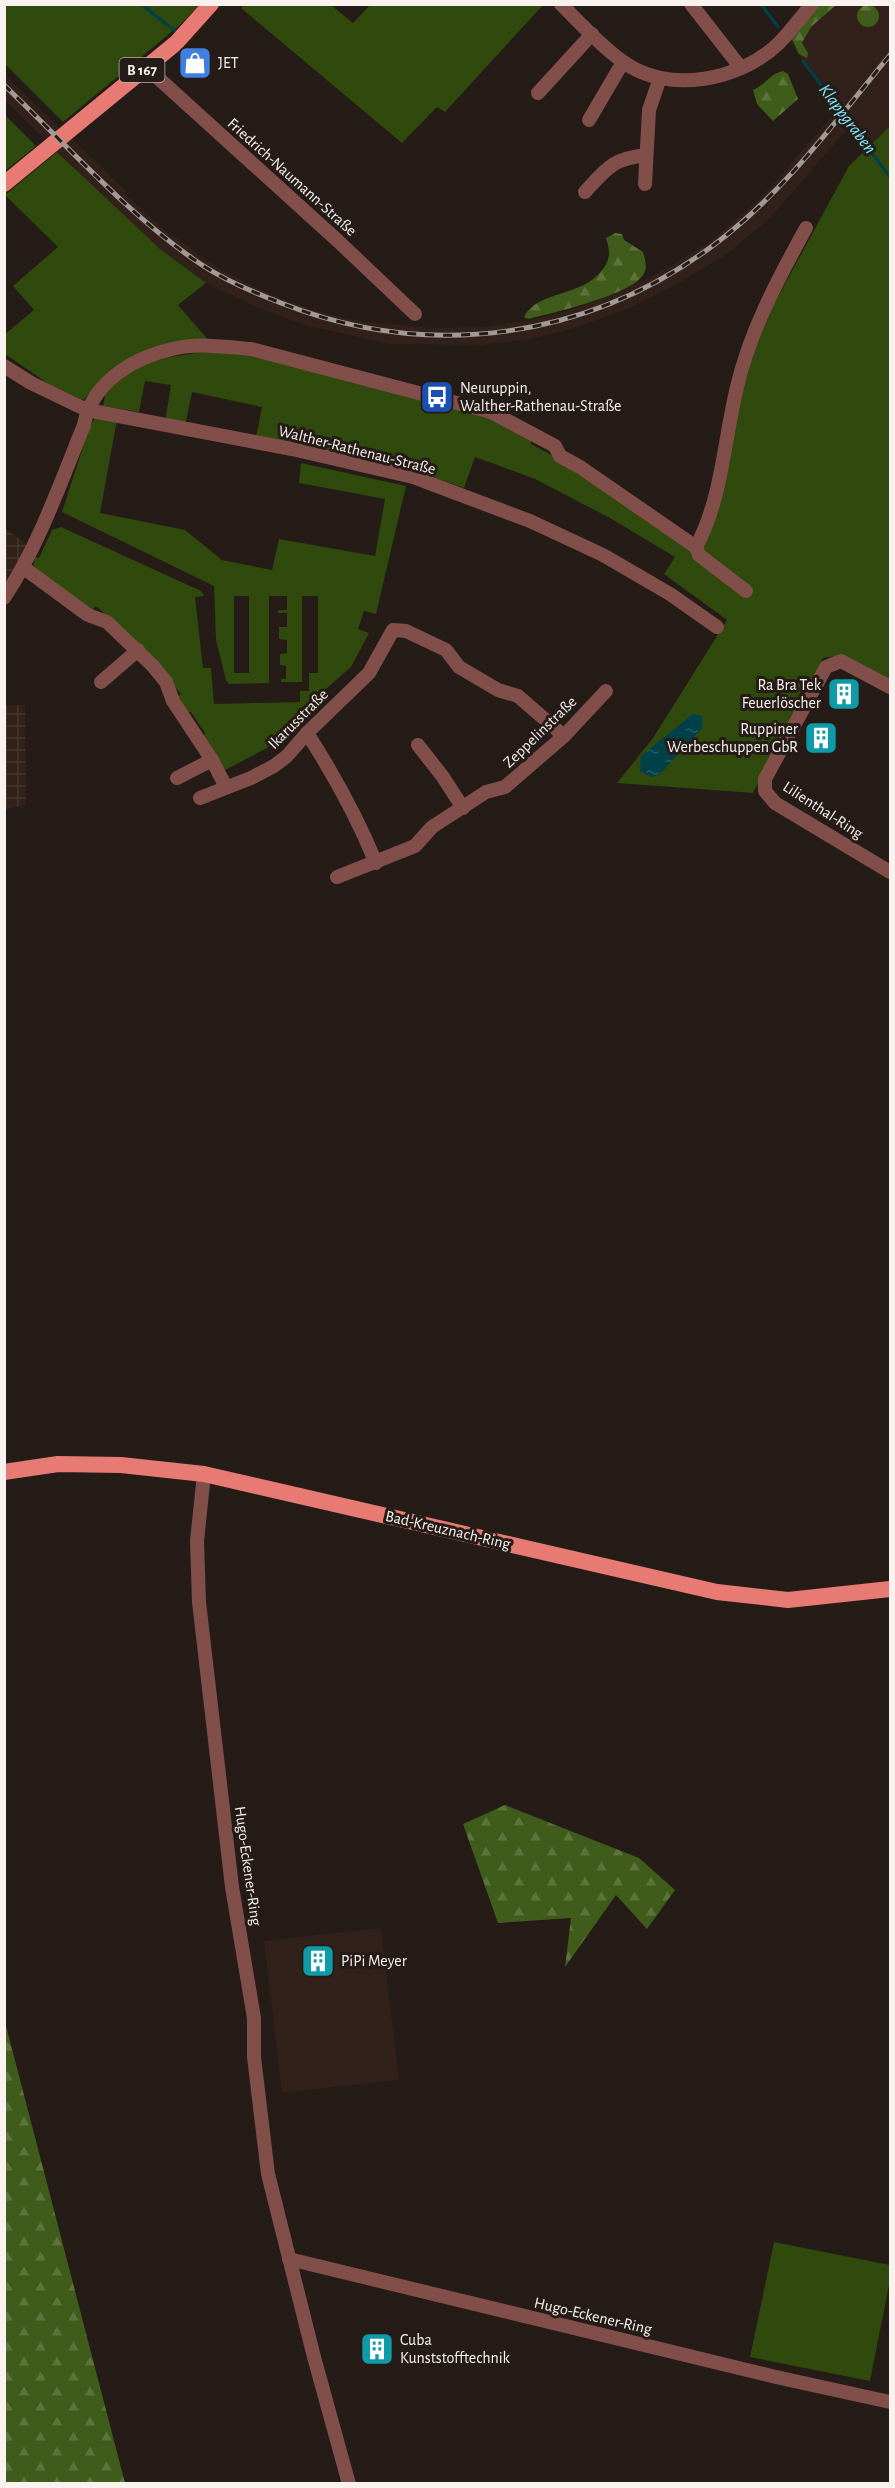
<svg xmlns="http://www.w3.org/2000/svg" width="895" height="2488" font-family="'Alegreya Sans',sans-serif">
<style>
.built{fill:#31211a}
.industrial{fill:url(#industrial-grid)}
.green{fill:#30490c;fill-rule:evenodd}
.forest{fill:url(#forest-firs)}
.water{fill:url(#water-ripples)}
.lines{fill:none;stroke-linecap:round;stroke-linejoin:round}
.stream{stroke:#004049;stroke-width:3}
.minor{stroke:#824e49;stroke-width:14}
.major{stroke:#e77b73;stroke-width:16}
.rail-casing{stroke:#a29a96;stroke-width:5}
.rail{stroke:#251b17;stroke-width:3;stroke-dasharray:9;stroke-linecap:butt}
.labels{text-anchor:middle;dominant-baseline:central;stroke-width:6;stroke-linejoin:round;paint-order:stroke}
.shield{fill:#251b17;stroke:#b9b2ae;stroke-width:1.5}
.shield-label{font-size:15px;font-weight:bold;fill:#f9f2ef}
.poi-label{font-size:16px;fill:#f9f2ef;stroke:#251b17;text-anchor:start}
.street-label{font-size:16px;fill:#f9f2ef;stroke:#251b17}
.water-label{font-size:18px;font-style:italic;fill:#7be8fb;stroke:#251b17}
</style>
<defs>
<pattern id="industrial-grid" width="8" height="8" patternUnits="userSpaceOnUse" patternTransform="scale(1.5)"><rect width="8" height="8" fill="#31211a"/><path d="M0 4h8M4 0v8" fill="none" stroke="#453730"/></pattern>
<pattern id="forest-firs" width="22" height="20" patternUnits="userSpaceOnUse" patternTransform="scale(1.5)"><rect width="22" height="20" fill="#3f5c1a"/><path d="M5 1l3.5 6h-7zM16 11l3.5 6h-7z" fill="#5c743c"/></pattern>
<pattern id="water-ripples" width="26" height="14" patternUnits="userSpaceOnUse" patternTransform="scale(1.5)"><rect width="26" height="14" fill="#004049"/><path d="M2 4q2-2 4 0t4 0M15 11q2-2 4 0t4 0" fill="none" stroke="#265c64"/></pattern>
</defs>
<rect width="100%" height="100%" fill="#251b17"/>
<g class="built">
<path d="M814 5H890V126L867 149 850 126 769 219 727 254 676 285 630 308 568 330 526 340 481 345 390 344 304 325 253 306 206 283 160 249 132 224 5 101 4 74 124 189 127 196 165 230 220 269 245 282 272 295 322 313 366 322 433 328 483 327 535 319 570 310 622 291 657 274 708 243 761 198 838 109 786 37Z"/>
<path d="M381 1928 399 2080 282 2093 264 1941Z"/>
</g>
<g class="industrial">
<path d="M5 528 26 544V553L5 589Z"/>
<path d="M4 705H25L26 805 5 809Z"/>
</g>
<g class="green">
<path d="M245 4 331 5 353 23 370 5H543L445 112 437 107 402 143 241 8Z"/>
<path d="M4 5 5 4 199 5 180 25 63 122 5 64Z"/>
<path d="M5 115 36 146 5 171H4Z"/>
<path d="M890 126V681L844 655 823 658 753 793 617 783 653 738 727 620 664 574 675 557 610 518 535 479 475 457 464 488 412 470 256 437 262 407 192 392 185 426 165 422 171 385 145 381 139 412 103 406 106 391 127 371 151 360 202 352 249 354 491 419 531 439V444L578 469 703 553 701 545 743 376 774 304 849 166Z"/>
<path d="M57 152 160 249 206 283 178 305 209 341 153 347 123 363 83 400 47 383 5 354 4 335 34 310 13 286 58 247 5 195Z"/>
<path d="M97 415 117 420 100 513 185 530 222 560 272 570 279 539 375 556 385 499 299 483 301 463 406 486 376 614 364 611 358 629 369 633 351 667 285 725 267 748 225 770 204 737 205 733 191 712H185L176 698 181 694 143 647 96 606 90 612 33 568 35 557 39 558 52 530 61 527 201 591 204 596 195 597 203 668H211L214 704 300 702V691H309V673H318V596H302V682H281V679H286V666L280 665V654L287 653V640L279 639V627H287V613H278V610H287V596H269V683L229 684 226 680 216 640 214 586 62 512 89 428ZM234 596H249V673H234Z"/>
<path d="M774 2242 890 2265V2280L870 2381 750 2357Z"/>
</g>
<g class="forest">
<path d="M817 5H836L811 27 802 43 808 53 807 58 799 54 792 39Z"/>
<circle cx="868" cy="16" r="11"/>
<path d="M783 71 788 74 798 99 773 121 757 104 753 90C765 85 770 74 783 71Z"/>
<path d="M615 233 622 234 624 240 643 252C645 259 648 268 643 275 631 295 552 313 528 319L524 317C537 290 582 298 603 269 611 258 610 251 606 238Z"/>
<path d="M505 1805 639 1858 675 1890 647 1929 616 1895 565 1967 571 1918 498 1923 463 1824Z"/>
<path d="M5 2022 125 2483H5Z"/>
</g>
<path class="water" d="M693 714 702 716V728L659 775 652 777 640 771 641 756Z"/>
<g class="lines">
<g class="stream">
<path d="M141 4 175 31"/>
<path d="M761 4 778 27"/>
<path d="M803 61 890 177"/>
</g>
<g class="minor">
<path d="M561 4C580 23 600 45 622 61 667 95 740 81 779 43 791 31 801 17 812 4"/>
<path d="M691 4 741 68"/>
<path d="M146 67 338 241 415 314"/>
<path d="M538 93 592 34"/>
<path d="M589 120 623 62"/>
<path d="M645 184 649 110 660 78"/>
<path d="M585 192C607 168 612 159 646 155"/>
<path d="M4 366 31 383 87 410 292 449 413 477 530 521 603 555 670 594 717 627"/>
<path d="M696 547C722 499 724 440 737 387 750 331 778 279 806 228"/>
<path d="M24 568 88 615 107 622 153 666 166 682 173 701 212 760 226 787"/>
<path d="M4 598C39 545 60 484 84 425 92 381 136 356 177 348 201 343 227 347 251 349L491 412 555 446 560 456 580 467 696 547 699 555 746 591"/>
<path d="M101 682 138 650"/>
<path d="M890 687 841 661 826 667 765 779V791L775 803 890 872"/>
<path d="M307 733C334 775 357 817 376 863"/>
<path d="M418 745 443 777 463 808"/>
<path d="M177 778 212 760"/>
<path d="M200 798 251 778 274 766 287 756 307 733 369 673 393 630 406 631 446 650 459 667 498 690 518 696 564 736"/>
<path d="M337 877 415 846 432 827 486 792 505 787 564 736 606 691"/>
<path d="M204 1474 197 1541 199 1602 232 1887 254 2018V2057L268 2174 314 2357 349 2484"/>
<path d="M289 2259 776 2377 890 2402"/>
</g>
<g class="major">
<path d="M4 184 176 43 211 4"/>
<path d="M4 1472 58 1464 121 1465 204 1474 717 1592 788 1600 890 1589"/>
</g>
<defs>
<path id="rail" d="M4 85C67 145 127 214 199 263 224 280 253 292 281 303 431 362 591 339 719 241 786 190 837 119 890 55"/>
</defs>
<use href="#rail" class="rail-casing"/>
<use href="#rail" class="rail"/>
</g>
<defs>
<symbol id="shop-square" viewBox="-11 -11 22 22"><rect x="-9" y="-9" width="18" height="18" rx="4" fill="#3f7fe0" stroke="#251b17"/><path d="M-5-2.5h2.3a2.7 3.5 0 0 1 5.4 0H5L5.5 6h-11ZM-1.5-2.5h3a1.5 2.3 0 0 0-3 0Z" fill="#fff"/></symbol>
<symbol id="bus-square" viewBox="-11 -11 22 22"><rect x="-9" y="-9" width="18" height="18" rx="4" fill="#1a4fb4" stroke="#251b17"/><path d="M-5-6H5V4H4V6H2V4H-2V6H-4V4H-5ZM-3.5-4V0h7V-4ZM-3.5 1.2v1.5H-2V1.2ZM2 1.2v1.5H3.5V1.2Z" fill="#fff"/></symbol>
<symbol id="building-square" viewBox="-11 -11 22 22"><rect x="-9" y="-9" width="18" height="18" rx="4" fill="#0f9aa8" stroke="#251b17"/><path d="M-4-6H4V6H1V3H-1V6H-4ZM-2.5-4.3h1.7v1.8h-1.7ZM.8-4.3h1.7v1.8H.8ZM-2.5-1h1.7V.8h-1.7ZM.8-1h1.7V.8H.8Z" fill="#fff"/></symbol>
</defs>
<g fill-rule="evenodd">
<use href="#shop-square" x="176" y="44" width="38" height="38"/>
<use href="#bus-square" x="418" y="378" width="38" height="38"/>
<use href="#building-square" x="825" y="675" width="38" height="38"/>
<use href="#building-square" x="802" y="719" width="38" height="38"/>
<use href="#building-square" x="299" y="1942" width="38" height="38"/>
<use href="#building-square" x="358" y="2330" width="38" height="38"/>
</g>
<g class="labels">
<rect class="shield" x="119.5" y="58" width="45" height="24" rx="4.5"/>
<g class="shield-label">
<text x="142" y="70">B 167</text>
</g>
<g class="poi-label">
<text x="218" y="63">JET</text>
<text x="460" y="388">Neuruppin,<tspan x="460" dy="18">Walther-Rathenau-Straße</tspan></text>
<text x="821" y="685" text-anchor="end">Ra Bra Tek<tspan x="821" dy="18">Feuerlöscher</tspan></text>
<text x="798" y="729" text-anchor="end">Ruppiner<tspan x="798" dy="18">Werbeschuppen GbR</tspan></text>
<text x="341" y="1961">PiPi Meyer</text>
<text x="400" y="2340">Cuba<tspan x="400" dy="18">Kunststofftechnik</tspan></text>
</g>
<g class="street-label">
<text transform="translate(292 177) rotate(42)">Friedrich-Naumann-Straße</text>
<text transform="translate(357 450) rotate(14)">Walther-Rathenau-Straße</text>
<text transform="translate(298 719) rotate(-45)">Ikarusstraße</text>
<text transform="translate(540 732) rotate(-44)">Zeppelinstraße</text>
<text transform="translate(823 810) rotate(33)">Lilienthal-Ring</text>
<text transform="translate(448 1530) rotate(13)">Bad-Kreuznach-Ring</text>
<text transform="translate(248 1866) rotate(82)">Hugo-Eckener-Ring</text>
<text transform="translate(593 2316) rotate(13)">Hugo-Eckener-Ring</text>
</g>
<g class="water-label">
<text transform="translate(847 119) rotate(53)">Klappgraben</text>
</g>
</g>
<rect width="895" height="2488" fill="none" stroke="#f9f2ef" stroke-width="12"/>
</svg>
